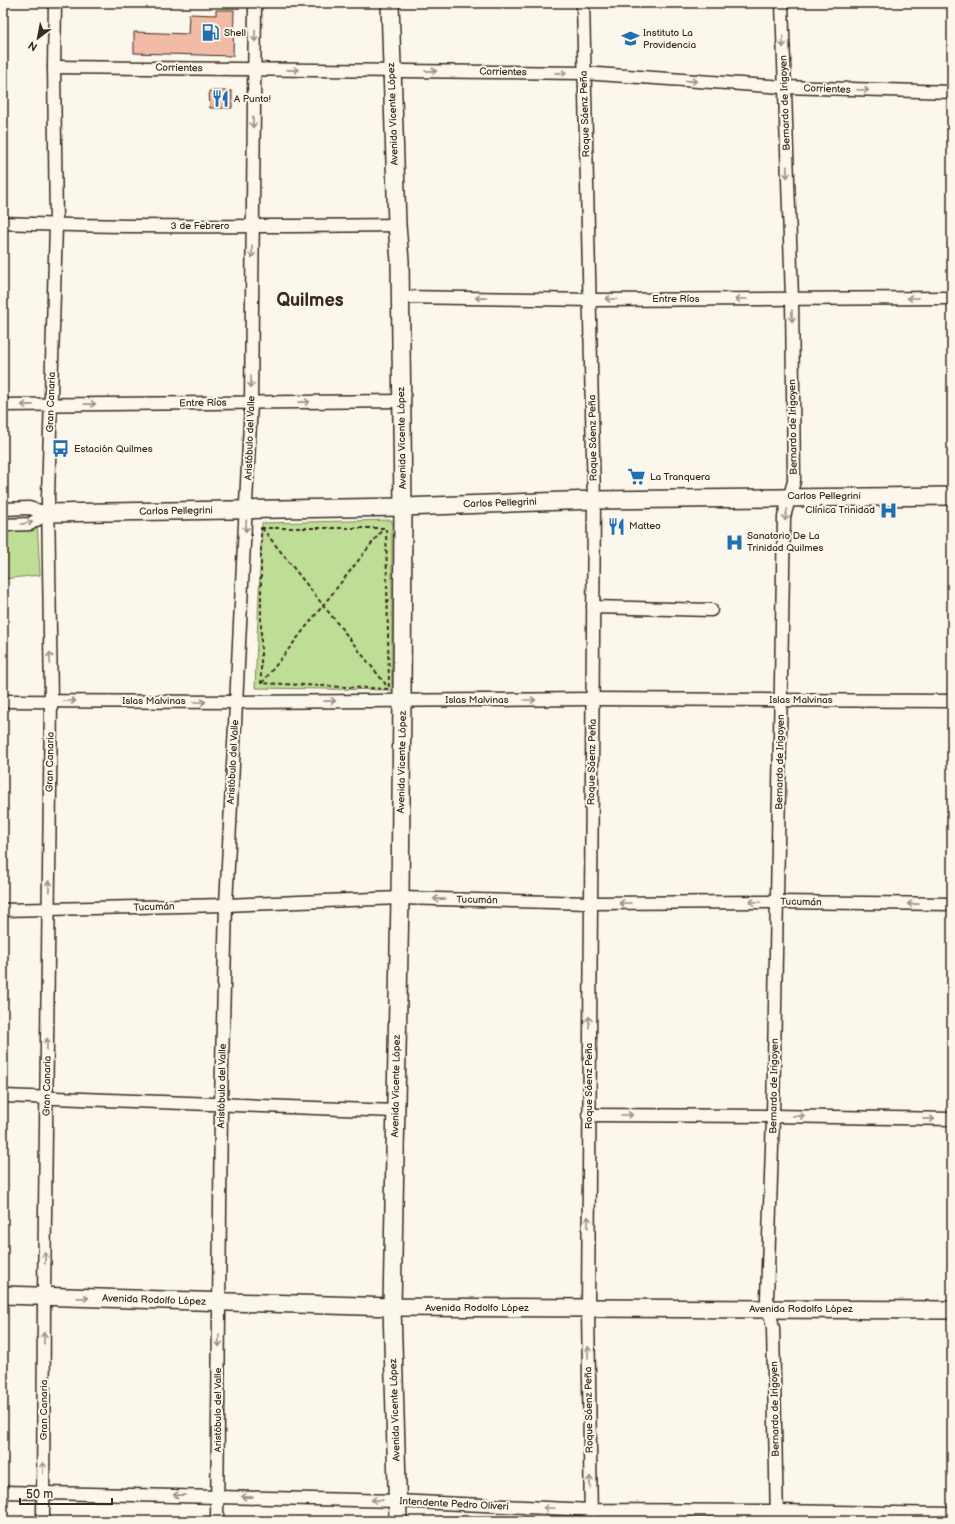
<svg xmlns="http://www.w3.org/2000/svg" width="955" height="1524" font-family="'Balsamiq Sans',sans-serif">
<style>
.green{fill:#bedd95;stroke:#7c845a}
.building{fill:#f2bba6;stroke:#3b2a1e}
.lines{fill:none;stroke-linecap:round;stroke-linejoin:round}
.street-casing{stroke:#3b2a1e;stroke-width:15}
.secondary-casing{stroke:#3b2a1e;stroke-width:20}
.path{stroke:#3b2a1e;stroke-width:2;stroke-dasharray:4 3;stroke-linecap:butt}
.street{stroke:#fbf7ec;stroke-width:12}
.secondary{stroke:#fbf7ec;stroke-width:17}
.oneway{stroke:#9b9085}
.labels{text-anchor:middle;dominant-baseline:central;stroke-width:4;stroke-linejoin:round;paint-order:stroke}
.poi-label{font-size:10px;fill:#3b2a1e;stroke:#fbf7ec;text-anchor:start}
.street-label{font-size:10px;fill:#3b2a1e;stroke:#fbf7ec}
.town-label{font-size:18px;font-weight:bold;fill:#3b2a1e;stroke:#fbf7ec}
</style>
<rect width="100%" height="100%" fill="#fbf7ec"/>
<filter id="ink" filterUnits="userSpaceOnUse"><feTurbulence type="fractalNoise" baseFrequency=".025" numOctaves="2"/><feDisplacementMap in="SourceGraphic" scale="8" xChannelSelector="R" yChannelSelector="G"/><feConvolveMatrix kernelMatrix="1 2 1 2 8 2 1 2 1" color-interpolation-filters="sRGB"/></filter>
<g filter="url(#ink)">
<g class="green">
<path d="M37 519 40 575 3 579V521Z"/>
<path d="M392 520V690L255 688 262 523Z"/>
</g>
<g class="building">
<path d="M216 10H234L233 56 134 53V32L188 34 189 14 216 15Z"/>
<path d="M209 91H232V108H210Z"/>
</g>
<g class="lines">
<defs>
<g id="street">
<path d="M583 3 594 500 588 1308 591 1521"/>
<path d="M54 67 583 73 784 87 952 92"/>
<path d="M3 223C134 228 265 226 397 225"/>
<path d="M400 297 591 300 952 298"/>
<path d="M3 405 402 401"/>
<path d="M3 509 29 508 48 513"/>
<path d="M3 525 30 524 48 513"/>
<path d="M593 607 711 610"/>
<path d="M3 701 237 702 592 699 952 701"/>
<path d="M3 910 226 905 400 898 590 903 777 902 952 904"/>
<path d="M3 1096 395 1111"/>
<path d="M588 1115 773 1116 952 1119"/>
<path d="M3 1492 397 1501 591 1510 777 1511 952 1514"/>
<path d="M43 1521 44 1297 51 701 48 497 56 225 54 67 55 3"/>
<path d="M217 1521 221 1104 226 905 251 403 255 3"/>
<path d="M777 1521 773 1328 767 1298 773 1116 784 517 794 481 792 298 782 3"/>
</g>
<g id="secondary">
<path d="M390 3 397 225 400 261 403 507 402 700 400 898 392 1307 398 1521"/>
<path d="M48 513 403 507 594 500 952 496"/>
<path d="M3 1295 392 1307 952 1310"/>
</g>
</defs>
<use href="#street" class="street-casing"/>
<use href="#secondary" class="secondary-casing"/>
<g class="path">
<path d="M261 528H386L389 689 261 683Z"/>
<path d="M262 528 387 686"/>
<path d="M262 683 383 529"/>
</g>
<use href="#street" class="street"/>
<use href="#secondary" class="secondary"/>
</g>
<defs><path id="oneway-shaft" d="M-6 0H5M1.5-3L5.5 0L1.5 3" fill="none" stroke-width="1.6" stroke-linecap="round" stroke-linejoin="round"/></defs>
<g class="oneway">
<use href="#oneway-shaft" transform="translate(255 36) rotate(91)"/>
<use href="#oneway-shaft" transform="translate(783 42) rotate(89)"/>
<use href="#oneway-shaft" transform="translate(293 70) rotate(1)"/>
<use href="#oneway-shaft" transform="translate(431 71) rotate(1)"/>
<use href="#oneway-shaft" transform="translate(561 73) rotate(1)"/>
<use href="#oneway-shaft" transform="translate(691 81) rotate(4)"/>
<use href="#oneway-shaft" transform="translate(863 90) rotate(2)"/>
<use href="#oneway-shaft" transform="translate(253 122) rotate(91)"/>
<use href="#oneway-shaft" transform="translate(787 172) rotate(88)"/>
<use href="#oneway-shaft" transform="translate(252 252) rotate(90)"/>
<use href="#oneway-shaft" transform="translate(481 298) rotate(-179)"/>
<use href="#oneway-shaft" transform="translate(913 298) rotate(180)"/>
<use href="#oneway-shaft" transform="translate(611 299) rotate(180)"/>
<use href="#oneway-shaft" transform="translate(741 299) rotate(180)"/>
<use href="#oneway-shaft" transform="translate(792 316) rotate(89)"/>
<use href="#oneway-shaft" transform="translate(251 382) rotate(90)"/>
<use href="#oneway-shaft" transform="translate(304 402) rotate(-1)"/>
<use href="#oneway-shaft" transform="translate(90 404) rotate(-1)"/>
<use href="#oneway-shaft" transform="translate(27 405) rotate(179)"/>
<use href="#oneway-shaft" transform="translate(786 515) rotate(102)"/>
<use href="#oneway-shaft" transform="translate(27 523) rotate(-11)"/>
<use href="#oneway-shaft" transform="translate(246 526) rotate(93)"/>
<use href="#oneway-shaft" transform="translate(50 658) rotate(-91)"/>
<use href="#oneway-shaft" transform="translate(530 700)"/>
<use href="#oneway-shaft" transform="translate(70 701)"/>
<use href="#oneway-shaft" transform="translate(330 701) rotate(-1)"/>
<use href="#oneway-shaft" transform="translate(200 702)"/>
<use href="#oneway-shaft" transform="translate(49 886) rotate(-89)"/>
<use href="#oneway-shaft" transform="translate(439 899) rotate(-179)"/>
<use href="#oneway-shaft" transform="translate(755 902) rotate(180)"/>
<use href="#oneway-shaft" transform="translate(625 903) rotate(180)"/>
<use href="#oneway-shaft" transform="translate(913 904) rotate(-179)"/>
<use href="#oneway-shaft" transform="translate(589 1022) rotate(-90)"/>
<use href="#oneway-shaft" transform="translate(47 1044) rotate(-89)"/>
<use href="#oneway-shaft" transform="translate(627 1115)"/>
<use href="#oneway-shaft" transform="translate(799 1116) rotate(1)"/>
<use href="#oneway-shaft" transform="translate(929 1119) rotate(1)"/>
<use href="#oneway-shaft" transform="translate(588 1222) rotate(-90)"/>
<use href="#oneway-shaft" transform="translate(45 1258) rotate(-89)"/>
<use href="#oneway-shaft" transform="translate(83 1298) rotate(2)"/>
<use href="#oneway-shaft" transform="translate(44 1338) rotate(-90)"/>
<use href="#oneway-shaft" transform="translate(219 1341) rotate(90)"/>
<use href="#oneway-shaft" transform="translate(588 1352) rotate(-91)"/>
<use href="#oneway-shaft" transform="translate(43 1468) rotate(-90)"/>
<use href="#oneway-shaft" transform="translate(590 1482) rotate(-91)"/>
<use href="#oneway-shaft" transform="translate(179 1495) rotate(-179)"/>
<use href="#oneway-shaft" transform="translate(247 1497) rotate(-179)"/>
<use href="#oneway-shaft" transform="translate(377 1500) rotate(-179)"/>
<use href="#oneway-shaft" transform="translate(549 1508) rotate(-177)"/>
</g>
</g>
<defs>
<symbol id="fuel-bare" viewBox="-9 -9 18 18"><path d="M-5.5-6h7V0h2V4h1.3V-2.5L3-4.5l.8-.8L6-3V5H2.5V1h-1V6h-7ZM-4.2-4.7v3.2H.2V-4.7Z" fill="#1f6fb2" stroke="#fbf7ec" stroke-width="2.5" paint-order="stroke"/></symbol>
<symbol id="school-bare" viewBox="-9 -9 18 18"><path d="M0-5L7-2L0 1L-7-2ZM-4 1L0 2.5L4 1V4Q0 6-4 4Z" fill="#1f6fb2" stroke="#fbf7ec" stroke-width="2.5" paint-order="stroke"/></symbol>
<symbol id="restaurant-bare" viewBox="-9 -9 18 18"><path d="M-5-6h1v4h1v-4h1v4h1v-4h1v5L-1.5 .5V6h-2V.5L-5-1ZM5-6V6H3V1.5H1.5Q1.5-4 5-6Z" fill="#1f6fb2" stroke="#fbf7ec" stroke-width="2.5" paint-order="stroke"/></symbol>
<symbol id="bus-bare" viewBox="-9 -9 18 18"><path d="M-5-6H5V4H4V6H2V4H-2V6H-4V4H-5ZM-3.5-4V0h7V-4ZM-3.5 1.2v1.5H-2V1.2ZM2 1.2v1.5H3.5V1.2Z" fill="#1f6fb2" stroke="#fbf7ec" stroke-width="2.5" paint-order="stroke"/></symbol>
<symbol id="supermarket-bare" viewBox="-9 -9 18 18"><path d="M-6-5.5h2.5l.6 2H6L4.5 2H-2.5L-4.4-4H-6ZM-1.5 3.2a1.3 1.3 0 1 0 .1 0ZM3 3.2a1.3 1.3 0 1 0 .1 0Z" fill="#1f6fb2" stroke="#fbf7ec" stroke-width="2.5" paint-order="stroke"/></symbol>
<symbol id="hospital-bare" viewBox="-9 -9 18 18"><path d="M-5-5h3v3.5h4V-5h3V5h-3V1.5h-4V5h-3Z" fill="#1f6fb2" stroke="#fbf7ec" stroke-width="2.5" paint-order="stroke"/></symbol>
</defs>
<g fill-rule="evenodd">
<use href="#fuel-bare" x="198" y="20" width="25" height="25"/>
<use href="#school-bare" x="618" y="26" width="25" height="25"/>
<use href="#restaurant-bare" x="208" y="86" width="25" height="25"/>
<use href="#bus-bare" x="48" y="436" width="25" height="25"/>
<use href="#supermarket-bare" x="624" y="464" width="25" height="25"/>
<use href="#hospital-bare" x="876" y="498" width="25" height="25"/>
<use href="#restaurant-bare" x="604" y="514" width="25" height="25"/>
<use href="#hospital-bare" x="722" y="530" width="25" height="25"/>
</g>
<g class="labels">
<g class="poi-label">
<text x="224" y="33">Shell</text>
<text x="643" y="33">Instituto La<tspan x="643" dy="12">Providencia</tspan></text>
<text x="234" y="99">A Punto!</text>
<text x="74" y="449">Estación Quilmes</text>
<text x="650" y="477">La Tranquera</text>
<text x="875" y="510" text-anchor="end">Clínica Trinidad</text>
<text x="629" y="526">Matteo</text>
<text x="747" y="536">Sanatorio De La<tspan x="747" dy="12">Trinidad Quilmes</tspan></text>
</g>
<g class="street-label">
<text transform="translate(179 68) rotate(1)">Corrientes</text>
<text transform="translate(503 72) rotate(1)">Corrientes</text>
<text transform="translate(827 89) rotate(2)">Corrientes</text>
<text transform="translate(785 103) rotate(-92)">Bernardo de Irigoyen</text>
<text transform="translate(393 114) rotate(-92)">Avenida Vicente López</text>
<text transform="translate(585 114) rotate(-92)">Roque Sáenz Peña</text>
<text x="200" y="226">3 de Febrero</text>
<text x="676" y="299">Entre Ríos</text>
<text transform="translate(51 402) rotate(-88)">Gran Canaria</text>
<text transform="translate(203 403) rotate(-1)">Entre Ríos</text>
<text transform="translate(793 427) rotate(-91)">Bernardo de Irigoyen</text>
<text transform="translate(250 438) rotate(-88)">Aristóbulo del Valle</text>
<text transform="translate(402 438) rotate(-91)">Avenida Vicente López</text>
<text transform="translate(593 438) rotate(-91)">Roque Sáenz Peña</text>
<text x="824" y="496">Carlos Pellegrini</text>
<text transform="translate(500 503) rotate(-2)">Carlos Pellegrini</text>
<text transform="translate(176 511) rotate(-1)">Carlos Pellegrini</text>
<text x="477" y="700">Islas Malvinas</text>
<text x="801" y="700">Islas Malvinas</text>
<text x="154" y="701">Islas Malvinas</text>
<text transform="translate(50 762) rotate(-89)">Gran Canaria</text>
<text transform="translate(233 762) rotate(-87)">Aristóbulo del Valle</text>
<text transform="translate(402 762) rotate(-89)">Avenida Vicente López</text>
<text transform="translate(592 762) rotate(-89)">Roque Sáenz Peña</text>
<text transform="translate(780 762) rotate(-89)">Bernardo de Irigoyen</text>
<text transform="translate(477 900) rotate(1)">Tucumán</text>
<text transform="translate(801 902) rotate(1)">Tucumán</text>
<text transform="translate(154 907) rotate(-2)">Tucumán</text>
<text transform="translate(47 1086) rotate(-89)">Gran Canaria</text>
<text transform="translate(222 1086) rotate(-89)">Aristóbulo del Valle</text>
<text transform="translate(396 1086) rotate(-89)">Avenida Vicente López</text>
<text transform="translate(589 1086) rotate(-90)">Roque Sáenz Peña</text>
<text transform="translate(774 1086) rotate(-89)">Bernardo de Irigoyen</text>
<text transform="translate(154 1300) rotate(2)">Avenida Rodolfo López</text>
<text x="477" y="1308">Avenida Rodolfo López</text>
<text x="801" y="1309">Avenida Rodolfo López</text>
<text transform="translate(775 1409) rotate(-91)">Bernardo de Irigoyen</text>
<text transform="translate(44 1410) rotate(-90)">Gran Canaria</text>
<text transform="translate(218 1410) rotate(-90)">Aristóbulo del Valle</text>
<text transform="translate(395 1410) rotate(-92)">Avenida Vicente López</text>
<text transform="translate(589 1410) rotate(-91)">Roque Sáenz Peña</text>
<text transform="translate(454 1504) rotate(3)">Intendente Pedro Oliveri</text>
</g>
<g class="town-label">
<text x="310" y="300">Quilmes</text>
</g>
</g>
<rect width="955" height="1524" fill="none" stroke="#fbf7ec" stroke-width="16"/>
<rect x="8" y="8" width="939" height="1508" fill="none" stroke="#3b2a1e" stroke-width="1.5" filter="url(#ink)"/>
<g transform="translate(38 38) rotate(212)" stroke="#fbf7ec" stroke-width="3" paint-order="stroke">
<path d="M0-3L7 15L0 10L-7 15Z" fill="#3b2a1e"/>
<text y="-6" font-size="11" font-weight="bold" text-anchor="middle" fill="#3b2a1e">N</text>
</g>
<path d="M20 1498v6h92v-6" fill="none" stroke="#3b2a1e" stroke-width="2"/>
<text x="26" y="1498" font-size="12" fill="#3b2a1e" stroke="#fbf7ec" stroke-width="3" paint-order="stroke">50 m</text>
</svg>
